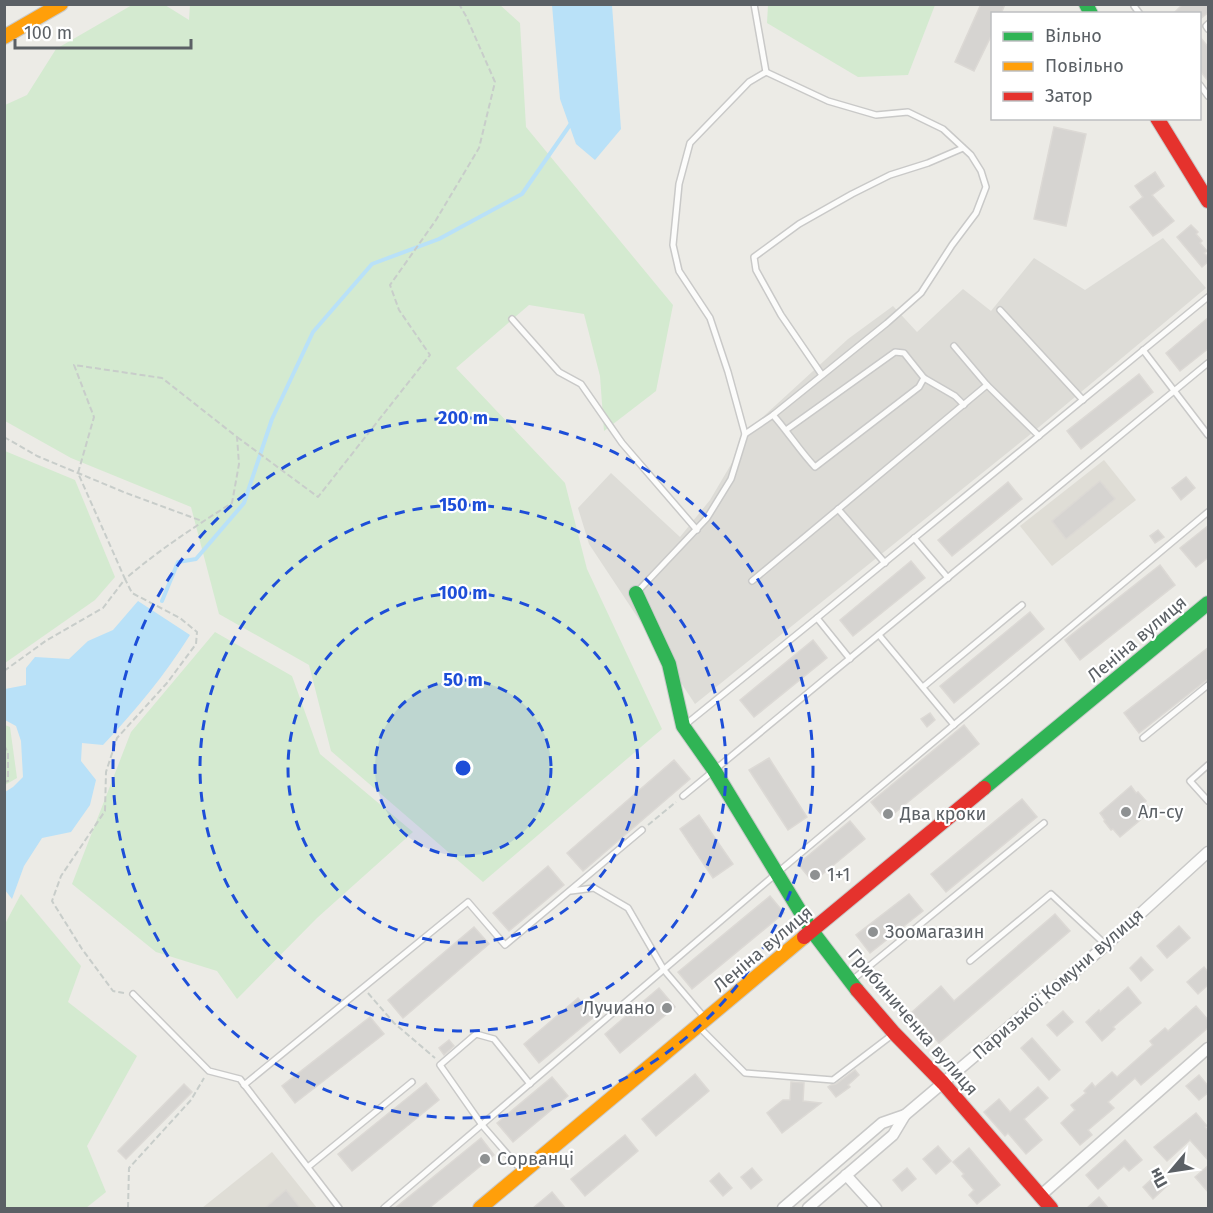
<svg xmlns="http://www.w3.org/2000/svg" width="1213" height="1213" font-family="'Fira Sans',sans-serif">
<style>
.industrial{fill:#dddcd7}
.education{fill:#dfddd6}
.green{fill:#d4ead0}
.water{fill:#b9e1f8}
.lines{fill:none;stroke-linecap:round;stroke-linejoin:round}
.stream{stroke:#b9e1f8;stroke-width:4}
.building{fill:#d6d4d1;stroke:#dcd9d5;stroke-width:1.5}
.lane-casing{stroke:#c9c9c8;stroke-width:8}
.street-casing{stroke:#c9c9c8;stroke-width:13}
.fast-casing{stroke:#c9caca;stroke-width:16}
.slow-casing{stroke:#c9caca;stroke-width:16}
.jam-casing{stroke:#c9caca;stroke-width:16}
.path{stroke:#c8cdca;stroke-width:2;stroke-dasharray:6 3;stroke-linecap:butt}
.lane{stroke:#fcfcfb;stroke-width:5}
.street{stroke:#fcfcfb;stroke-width:10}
.fast{stroke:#30b455;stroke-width:14}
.slow{stroke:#ff9f0a;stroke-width:14}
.jam{stroke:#e5322d;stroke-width:14}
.ring{fill:none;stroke:#1d4ed8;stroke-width:3;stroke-dasharray:10 8}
.poi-dot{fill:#8e9192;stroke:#fff;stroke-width:2}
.labels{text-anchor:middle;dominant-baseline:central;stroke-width:4.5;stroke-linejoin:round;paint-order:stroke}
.street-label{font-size:18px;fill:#5b6065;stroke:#fff}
.poi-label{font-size:18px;fill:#5b6065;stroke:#fff;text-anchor:start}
.centre{fill:#1d4ed8;stroke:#fff;stroke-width:3}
.ring-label{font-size:18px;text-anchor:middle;font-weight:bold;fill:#1d4ed8;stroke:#fff;stroke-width:4.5;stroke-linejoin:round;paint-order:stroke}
</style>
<rect width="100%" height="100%" fill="#ecebe6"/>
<path class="industrial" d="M1163 238 1206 288 1027 437 695 704 589 544 578 508 611 473 680 537 710 500 733 461 740 438 848 339 893 306 917 332 963 289 991 311 1034 258 1085 290Z"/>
<g class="education">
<path d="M1104 460 1136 500 1052 566 1020 526Z"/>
<path d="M272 1152 317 1208H202Z"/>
</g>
<g class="green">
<path d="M190 4 500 5 520 23 526 127 673 305 656 391 604 431 600 376 584 314 529 305 456 368 565 483 587 569 662 729 483 882 331 751 309 665 219 614 191 507 71 458 5 421V105L27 95 56 49 132 5H165L189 20Z"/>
<path d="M768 5V4L935 5 908 75 858 77 767 23Z"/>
<path d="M5 451 75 480 115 577 95 600 5 663Z"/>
<path d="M215 632 292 676 320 754 413 832 317 918 237 999 217 971 156 952 72 884 131 732Z"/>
<path d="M5 725 10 727 17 778 5 785Z"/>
<path d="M21 894 81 966 68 1002 137 1056 87 1146 106 1192 86 1208H5V924Z"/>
</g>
<g class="water">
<path d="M552 5H612L621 129 595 160 576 144 560 99Z"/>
<path d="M138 601 190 635C165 675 135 711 103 745L82 743 81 761 96 780 90 805 71 832 42 838 24 866 12 899 5 890V792L13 787 23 777 21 741 16 726 5 720V689L26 685V668L35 657 69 659 88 641 113 630Z"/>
</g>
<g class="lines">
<path class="stream" d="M162 601 178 562 196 559 244 503 272 419 313 332 372 264 439 239 522 194 572 122"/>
</g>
<g class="building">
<path d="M981 4H1005L1001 14H993V32L974 71 955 62Z"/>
<path d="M1183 4H1209V12L1200 19V14H1173Z"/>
<path d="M1200 37 1209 48V82L1200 71Z"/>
<path d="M1054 127 1086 134 1066 226 1034 219Z"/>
<path d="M1155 172 1164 186 1152 195 1174 221 1161 231 1153 236 1130 207 1143 197 1135 186Z"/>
<path d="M1191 225 1198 232 1196 234 1202 241 1200 243 1207 251 1204 253 1209 258V261L1202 267 1177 237Z"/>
<path d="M1209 317V348L1180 371 1166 353Z"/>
<path d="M1139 374 1153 392 1081 449 1067 431Z"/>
<path d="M1186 477 1195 488 1181 500 1172 488Z"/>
<path d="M1100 481 1115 499 1066 539 1052 521Z"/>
<path d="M1008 482 1022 499 952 556 938 540Z"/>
<path d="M1209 525V557L1196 567 1180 548Z"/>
<path d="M1158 530 1164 537 1155 543 1150 536Z"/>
<path d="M911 561 925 578 853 636 840 620Z"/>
<path d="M1160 565 1175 585 1080 660 1065 640Z"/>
<path d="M1030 612 1044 629 954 703 940 686Z"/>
<path d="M813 640 827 658 754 717 740 700Z"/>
<path d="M1209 647V678L1139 733 1124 713Z"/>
<path d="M930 713 935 720 927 727 921 719Z"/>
<path d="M964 725 979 744 886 820 871 802Z"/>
<path d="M769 758 807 817 788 830 749 770Z"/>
<path d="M674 760 690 779 583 871 567 853Z"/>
<path d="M1131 786 1136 793 1138 792 1146 801 1144 802 1151 811 1120 837 1113 829 1111 830 1104 821 1105 820 1100 813Z"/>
<path d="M1022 799 1037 817 946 892 931 874Z"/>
<path d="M699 815 733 864 713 878 680 829Z"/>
<path d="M850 821 865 839 813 882 798 864Z"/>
<path d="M548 866 564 885 509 931 493 913Z"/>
<path d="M909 894 923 911 870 953 856 935Z"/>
<path d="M770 896 784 913 692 989 678 972Z"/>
<path d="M1055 914 1070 931 939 1043 912 1012 941 986 954 1001Z"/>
<path d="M1179 926 1190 938 1167 958 1157 946Z"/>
<path d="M474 927 489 944 403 1018 388 1000Z"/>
<path d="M1141 957 1153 970 1141 981 1130 968Z"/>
<path d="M1204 967 1209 973V984L1198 994 1187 982Z"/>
<path d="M1128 987 1141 1003 1113 1027 1115 1029 1102 1041 1086 1022 1099 1010 1100 1012Z"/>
<path d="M659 988 675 1007 620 1053 605 1034Z"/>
<path d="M578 998 594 1017 539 1063 524 1044Z"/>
<path d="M1196 1006 1209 1021V1027L1141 1085 1135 1078 1108 1102 1114 1108 1088 1130 1092 1135 1080 1145 1061 1123 1075 1110 1071 1105 1086 1093 1084 1091 1092 1083 1095 1087 1112 1072 1117 1077 1153 1045 1150 1041 1165 1028 1168 1031Z"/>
<path d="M1063 1011 1073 1022 1057 1036 1047 1025Z"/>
<path d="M370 1017 384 1034 295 1103 282 1086Z"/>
<path d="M1032 1038 1060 1070 1049 1080 1021 1048Z"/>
<path d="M449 1040 454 1046 444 1055 439 1048Z"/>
<path d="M855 1070 859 1075 848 1085 850 1087 836 1097 828 1087 831 1085 836 1084Z"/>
<path d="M695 1074 709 1091 656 1136 642 1119Z"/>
<path d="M1199 1075 1209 1087V1092L1199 1100 1186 1086Z"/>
<path d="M552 1077 568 1096 513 1142 497 1123Z"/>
<path d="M791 1082 804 1083 803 1101 821 1103 782 1133 767 1113 783 1100H790Z"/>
<path d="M426 1083 439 1100 352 1171 338 1154Z"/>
<path d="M184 1084 192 1092 126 1159 118 1151Z"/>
<path d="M1038 1087 1048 1098 1024 1119 1042 1140 1026 1154 1008 1133 1005 1136 984 1112 999 1099 1010 1112Z"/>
<path d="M1196 1113 1207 1126 1205 1127 1209 1132V1161L1190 1140 1167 1161 1154 1147Z"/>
<path d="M625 1135 638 1151 585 1196 571 1179Z"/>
<path d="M481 1138 494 1155 428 1209H394Z"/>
<path d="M1125 1140 1142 1160 1129 1171 1124 1166 1098 1189 1086 1175Z"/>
<path d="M938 1146 951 1161 936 1174 923 1159Z"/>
<path d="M969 1148 1000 1185 977 1204 969 1195 974 1190 962 1176 964 1174 953 1162Z"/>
<path d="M1209 1165V1193L1195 1177Z"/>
<path d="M752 1168 762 1180 751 1189 741 1177Z"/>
<path d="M907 1168 916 1179 902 1191 893 1180Z"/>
<path d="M719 1173 732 1188 723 1196 710 1181Z"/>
<path d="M1158 1173 1168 1185 1153 1199 1143 1187Z"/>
<path d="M286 1190 301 1209H264Z"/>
<path d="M552 1192 566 1209H532Z"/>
<path d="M1099 1197 1109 1209H1086Z"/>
</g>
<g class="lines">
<defs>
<g id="lane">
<path d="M754 4 766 72"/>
<path d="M1136 4 1134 6 1140 14"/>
<path d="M1208 24 1206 26 1208 29"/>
<path d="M1200 85 1208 96"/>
<path d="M1000 310 1083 400"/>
<path d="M512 319 559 372 581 384 622 443 697 530"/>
<path d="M954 346 987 385 1039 436"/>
<path d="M1143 350 1208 435"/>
<path d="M822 375 781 315 756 270 754 257 799 224 852 194 890 175 928 163 963 148"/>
<path d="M924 378 955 396 964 405"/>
<path d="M773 415C788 432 800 451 815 467L919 387 924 378 904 353 895 352 786 430"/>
<path d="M745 434 773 415 887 323 921 293 952 245 976 213 986 187 981 171 971 155 943 129 908 112 876 115 828 101 766 72"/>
<path d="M838 509 885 563"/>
<path d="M914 538 948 578"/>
<path d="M752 581 987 385"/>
<path d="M637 592 707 518 731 479 745 434 728 372 710 318 679 271 673 245 679 184 690 143 749 82 766 72"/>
<path d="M817 618 850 659"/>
<path d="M879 635 954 725"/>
<path d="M923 687 1022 605"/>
<path d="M685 725 817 618 1208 297"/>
<path d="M1143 738 1208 685"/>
<path d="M1208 765 1190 781 1208 801"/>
<path d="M683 796 1208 363"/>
<path d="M571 891 594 888 628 908 664 970 705 1018"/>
<path d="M970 961 1051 894 1106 945"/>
<path d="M851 981 1044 823"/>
<path d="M133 994 209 1071 240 1079 339 1208"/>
<path d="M699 1027 745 1073 833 1080 892 1035"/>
<path d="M244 1085 468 902 505 945 642 830"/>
<path d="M308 1167 412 1082"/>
<path d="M522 1171 482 1125 440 1065 476 1034 494 1039 530 1084"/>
<path d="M384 1208 777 873 1208 512"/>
</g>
<g id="street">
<path d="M846 1175 876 1208"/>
<path d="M1040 1196 1208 1048"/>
<path d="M783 1208 882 1123 905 1115"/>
<path d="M808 1208 893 1135 905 1115 1106 945 1208 852"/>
</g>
<g id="fast">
<path d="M1086 4 1091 14"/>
<path d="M636 593 669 664 683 726 714 770 812 931 857 990"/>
<path d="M984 788 1208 603"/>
</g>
<g id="slow">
<path d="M4 37 61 4"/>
<path d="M480 1208 804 937"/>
</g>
<g id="jam">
<path d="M1157 118 1208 201"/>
<path d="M804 937 984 788"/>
<path d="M857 990 894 1033 943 1083 1051 1208"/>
</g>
</defs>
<use href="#lane" class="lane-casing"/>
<use href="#street" class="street-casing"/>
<use href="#fast" class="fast-casing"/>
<use href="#slow" class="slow-casing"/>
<use href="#jam" class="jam-casing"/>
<g class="path">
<path d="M4 437 37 456 126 493 202 521"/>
<path d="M237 437 318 497 430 355 399 310 390 285 436 220 479 148 495 82 466 16 459 4"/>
<path d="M4 671 47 640 103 608 125 579 78 473 94 417 74 365 162 378 237 437 239 464 232 503C194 527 159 550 125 579L132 593 180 618 197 632 196 644 167 683 117 738 106 772 105 811 61 876 52 901 82 949 113 991 124 993"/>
<path d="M4 745 8 753V781L4 782"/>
<path d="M648 825 676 802"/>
<path d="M368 993 394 1023 435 1058"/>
<path d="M128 1208 129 1168 191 1100 204 1078"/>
</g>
<use href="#lane" class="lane"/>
<use href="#street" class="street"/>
<use href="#fast" class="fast"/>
<use href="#slow" class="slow"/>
<use href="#jam" class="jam"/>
</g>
<circle cx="463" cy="768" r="88" fill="#1d4ed8" fill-opacity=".12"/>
<g class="ring">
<circle cx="463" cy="768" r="88"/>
<circle cx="463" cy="768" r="175"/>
<circle cx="463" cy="768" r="263"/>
<circle cx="463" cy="768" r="350"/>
</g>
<g class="poi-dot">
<circle cx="1126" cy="812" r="6"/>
<circle cx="888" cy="814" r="6"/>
<circle cx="815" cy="875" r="6"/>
<circle cx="873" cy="932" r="6"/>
<circle cx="667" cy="1008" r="6"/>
<circle cx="485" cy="1159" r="6"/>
</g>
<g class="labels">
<g class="street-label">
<text transform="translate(1137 639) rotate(-40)">Леніна вулиця</text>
<text transform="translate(763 949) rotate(-40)">Леніна вулиця</text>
<text transform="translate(1058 984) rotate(-41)">Паризької Комуни вулиця</text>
<text transform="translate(913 1022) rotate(49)">Грибиниченка вулиця</text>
</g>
<g class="poi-label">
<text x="1138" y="812">Ал-су</text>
<text x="900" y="814">Два кроки</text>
<text x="827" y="875">1+1</text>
<text x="885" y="932">Зоомагазин</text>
<text x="655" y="1008" text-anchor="end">Лучиано</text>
<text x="497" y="1159">Сорванці</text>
</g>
</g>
<circle cx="463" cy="768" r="9" class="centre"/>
<g class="ring-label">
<text x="463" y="424">200 m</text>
<text x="463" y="511">150 m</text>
<text x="463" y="599">100 m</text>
<text x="463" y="686">50 m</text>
</g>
<rect width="1213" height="1213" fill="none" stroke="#5b6065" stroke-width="12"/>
<rect x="991" y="12" width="210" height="108" fill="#ffffff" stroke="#bdbfc1" stroke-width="1.5"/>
<rect x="1003" y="32" width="30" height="9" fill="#30b455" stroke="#bdbfc1" stroke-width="1.5"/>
<text x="1045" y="42" font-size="18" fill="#5b6065">Вільно</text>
<rect x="1003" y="62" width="30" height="9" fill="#ff9f0a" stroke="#bdbfc1" stroke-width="1.5"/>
<text x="1045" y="72" font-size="18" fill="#5b6065">Повільно</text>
<rect x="1003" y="92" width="30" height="9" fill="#e5322d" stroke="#bdbfc1" stroke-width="1.5"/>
<text x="1045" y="102" font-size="18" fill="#5b6065">Затор</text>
<g transform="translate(1171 1171) rotate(241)" stroke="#ffffff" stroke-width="4.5" paint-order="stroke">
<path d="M0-4.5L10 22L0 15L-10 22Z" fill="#5b6065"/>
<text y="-9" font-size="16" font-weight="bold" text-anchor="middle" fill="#5b6065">Пн</text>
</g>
<path d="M15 39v9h176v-9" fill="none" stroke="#5b6065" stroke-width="3"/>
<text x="24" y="39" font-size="18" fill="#5b6065" stroke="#ffffff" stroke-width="4.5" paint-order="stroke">100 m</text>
</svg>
